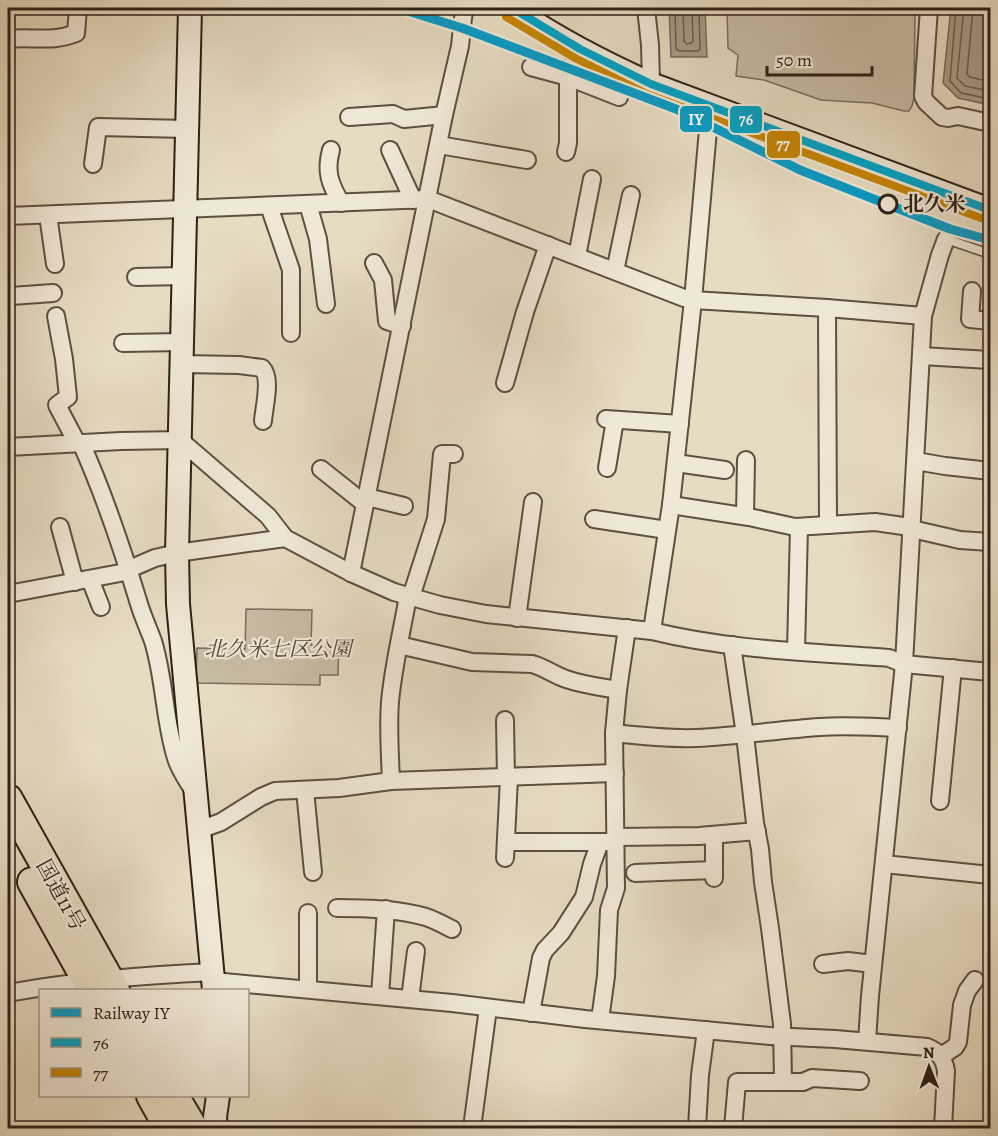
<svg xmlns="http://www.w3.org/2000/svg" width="998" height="1136" font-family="Alegreya,'Noto Serif JP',serif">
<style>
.green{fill:#c7bca5;stroke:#7a6e5e;stroke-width:1.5}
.water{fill:#a79c88;stroke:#776b5b;stroke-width:1.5}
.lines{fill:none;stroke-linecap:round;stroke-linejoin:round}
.shore{stroke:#6a5e50;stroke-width:1.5}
.lane-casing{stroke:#5c5042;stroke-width:11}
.street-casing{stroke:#5c5042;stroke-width:20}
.secondary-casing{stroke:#2e2118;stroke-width:26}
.highway-casing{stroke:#2e2118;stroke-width:32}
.lane{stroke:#efe8d7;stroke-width:8}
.street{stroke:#efe8d7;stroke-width:16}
.secondary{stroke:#efe8d7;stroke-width:22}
.highway{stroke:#e6dcc2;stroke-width:28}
.bus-1-casing{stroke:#efe8d7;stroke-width:12}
.bus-2-casing{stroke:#efe8d7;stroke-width:12}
.bus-1{stroke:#02a2c5;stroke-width:8}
.bus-2{stroke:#c58506;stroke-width:8}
.rail-1-casing{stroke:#efe8d7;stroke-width:14}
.rail-1{stroke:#099bc6;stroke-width:9}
.stop-dot{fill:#efe8d7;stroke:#2e2118;stroke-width:3}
.labels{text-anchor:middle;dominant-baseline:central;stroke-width:4.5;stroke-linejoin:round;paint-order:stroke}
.stop-label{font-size:21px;font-weight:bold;fill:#2e2118;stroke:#efe8d7;text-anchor:start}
.park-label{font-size:21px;font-style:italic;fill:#54483b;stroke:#efe8d7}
.street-label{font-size:21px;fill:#2e2118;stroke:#efe8d7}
.line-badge{stroke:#efe8d7;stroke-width:2}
.badge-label{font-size:16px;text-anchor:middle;font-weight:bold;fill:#fff}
</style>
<rect width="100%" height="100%" fill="#e6dcc2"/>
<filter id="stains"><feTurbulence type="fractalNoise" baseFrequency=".00333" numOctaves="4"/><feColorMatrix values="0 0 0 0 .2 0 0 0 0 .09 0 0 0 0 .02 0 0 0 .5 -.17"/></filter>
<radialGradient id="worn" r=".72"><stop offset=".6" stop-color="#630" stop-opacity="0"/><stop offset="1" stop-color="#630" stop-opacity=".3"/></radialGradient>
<g class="green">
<path d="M721 8H915L914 98 912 106 909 111H904L872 103 821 100 764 80 736 76 738 55 728 48 727 9Z"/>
<path d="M246 609 312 610 311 645 339 646 338 675H320V685L196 683 197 648 245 649Z"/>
</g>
<g class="water">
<path d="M669 8H705L707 57H671Z"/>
<path d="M951 8H990V105L958 98 943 83Z"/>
</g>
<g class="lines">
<g class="shore">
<path d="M675 8 676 49 680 51H698L700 49 699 8"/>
<path d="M683 8 684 41 687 44 691 43 693 41 692 8"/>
<path d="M956 8 950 81 961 93 990 99"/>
<path d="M964 8 957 78 965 86 990 91"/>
<path d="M973 8 967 74 970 77 990 82"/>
</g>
<defs>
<path id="lane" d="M946 239 990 254"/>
<g id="street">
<path d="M646 8 650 45 651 84"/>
<path d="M929 8 923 96 926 102 942 117 948 118 958 116 990 123"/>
<path d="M8 39C34 36 51 43 76 33L78 8"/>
<path d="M531 67 568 77 619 97"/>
<path d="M349 117 393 114 404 119 444 115"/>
<path d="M439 145 527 160"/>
<path d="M331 150C325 172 330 184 341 203"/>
<path d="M390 150 413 200"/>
<path d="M566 152 568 143V77L578 49"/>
<path d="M93 164 98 127 188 129"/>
<path d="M308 204 318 239 326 304"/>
<path d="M269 206 291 270V333"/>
<path d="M48 215 55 264"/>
<path d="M8 216 428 199 684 298 693 300 827 308 923 316"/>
<path d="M577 256 592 179"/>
<path d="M374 263 383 280 387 321 402 326"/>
<path d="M615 271 631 195"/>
<path d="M136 277 184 276"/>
<path d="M972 291 970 319 990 321"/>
<path d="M8 294 11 296 53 293"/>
<path d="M827 308 828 525"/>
<path d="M56 316 64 359 68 397 57 405 77 443"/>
<path d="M123 343 182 342"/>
<path d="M921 356 990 360"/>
<path d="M182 364 239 365 262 368C272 378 264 407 263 421"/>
<path d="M505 383 525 312 548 245"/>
<path d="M606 419 680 424"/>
<path d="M81 443C105 496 123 551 140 607 144 619 149 630 153 641 165 680 164 720 176 758 179 769 187 780 193 790"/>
<path d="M8 447 121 441 180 440 268 516 285 538 351 573 394 592 440 605 486 614 652 631C729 650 810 652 889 658L904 664 990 672"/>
<path d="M916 461 945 466 990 471"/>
<path d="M676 463 725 470"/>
<path d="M607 468 615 420"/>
<path d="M321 469 365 504"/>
<path d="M367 497 404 506"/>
<path d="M671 505 749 517 795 527 875 522 903 526 912 529 960 540 990 542"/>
<path d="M745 516 746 460"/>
<path d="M594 519 667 530"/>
<path d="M60 527 75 582"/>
<path d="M351 573 444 115 460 46 463 18 465 8"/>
<path d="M90 579 101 607"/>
<path d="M8 594 120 573 155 558 177 553 285 538"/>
<path d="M411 597 436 519 442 454H454"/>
<path d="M517 618 533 502"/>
<path d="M652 631 671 505 693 300 710 107"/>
<path d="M399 645 472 662 532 664C544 667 554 675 566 679 583 685 601 687 618 690"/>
<path d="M732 645 745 735 755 823 760 849 763 882 770 928 782 1024 783 1082"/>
<path d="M796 651 799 527"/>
<path d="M505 720 506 778"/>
<path d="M614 733C641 736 668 739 696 738 737 736 778 730 820 727 846 725 872 727 898 728"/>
<path d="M391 781C390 755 388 728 390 702 393 667 402 631 408 596"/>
<path d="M305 790 313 872"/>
<path d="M940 801 953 668"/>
<path d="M199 830 221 822 261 797 275 791 339 788 391 781 615 773"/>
<path d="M714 835V878"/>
<path d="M615 837 699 836 757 831"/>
<path d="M506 842H610"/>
<path d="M505 858 509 778"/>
<path d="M884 864 990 875"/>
<path d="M635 873 714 870"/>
<path d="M337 908C367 908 397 909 426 917 435 920 444 925 452 929"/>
<path d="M823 964 848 961 873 964"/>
<path d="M213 981 452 1003 585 1019 770 1036 835 1039 927 1047C939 1052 944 1058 946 1071L943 1128"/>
<path d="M308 989V913"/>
<path d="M8 993C75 981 143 975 212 972"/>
<path d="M380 996 386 909"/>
<path d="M410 999 416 951"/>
<path d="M531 1013 541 958 545 950 561 933 584 897 592 864 600 842"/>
<path d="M600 1020 606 976 609 910 616 888 614 733 618 690 627 628"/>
<path d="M867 1041 870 996 904 664 923 316 940 255 946 239"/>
<path d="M941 1056 955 1047 958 1042 962 1005 967 991 975 980"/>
<path d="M472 1128 488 1008"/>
<path d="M697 1128 700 1075 706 1030"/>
<path d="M733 1128 737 1082H803L812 1078 860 1081"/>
</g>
<g id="secondary">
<path d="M190 8 177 553 178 604 214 990"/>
<path d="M512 8C556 38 602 62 651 84L990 210"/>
<path d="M216 1128 215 1117 218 1096"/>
</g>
<g id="highway">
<path d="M8 799 115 990"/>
<path d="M32 882 92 990"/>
<path d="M151 1096 169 1128"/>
<path d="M174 1096 193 1128"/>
</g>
</defs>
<use href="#lane" class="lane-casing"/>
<use href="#street" class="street-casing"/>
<use href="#secondary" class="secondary-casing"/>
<use href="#highway" class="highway-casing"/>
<use href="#lane" class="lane"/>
<use href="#street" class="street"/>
<use href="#secondary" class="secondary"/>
<use href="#highway" class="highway"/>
<defs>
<path id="bus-1" d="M512 8 580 49 651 84 990 210"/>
<path id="bus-2" d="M506 17 575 58 647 94 986 220"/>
</defs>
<use href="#bus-1" class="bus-1-casing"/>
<use href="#bus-2" class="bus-2-casing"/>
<use href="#bus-1" class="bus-1"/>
<use href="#bus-2" class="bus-2"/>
<defs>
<path id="rail-1" d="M398 8 462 28 676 109 800 170 950 229 990 240"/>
</defs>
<use href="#rail-1" class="rail-1-casing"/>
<use href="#rail-1" class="rail-1"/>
</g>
<circle class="stop-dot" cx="888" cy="204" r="9"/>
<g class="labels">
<g class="stop-label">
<text x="903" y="204">北久米</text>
</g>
<g class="park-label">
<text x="278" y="649">北久米七区公園</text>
</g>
<g class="street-label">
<text transform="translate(61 895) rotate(61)">国道11号</text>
</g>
</g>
<g class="line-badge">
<rect x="679" y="105" width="34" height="28" rx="6" fill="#099bc6"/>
<rect x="729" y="105" width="34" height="29" rx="6" fill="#02a2c5"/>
<rect x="766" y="130" width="35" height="29" rx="6" fill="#c58506"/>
</g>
<g class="badge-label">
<text x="696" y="125">IY</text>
<text x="746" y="125">76</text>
<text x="783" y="150">77</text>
</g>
<rect width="998" height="1136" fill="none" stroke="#e6dcc2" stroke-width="30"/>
<rect x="9" y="9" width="980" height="1118" fill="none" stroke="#2e2118" stroke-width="3"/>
<rect x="15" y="15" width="968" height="1106" fill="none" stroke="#2e2118" stroke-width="1.5"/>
<rect x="39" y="989" width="210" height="108" fill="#efe8d7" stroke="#a2988b" stroke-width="1.5"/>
<rect x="51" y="1008" width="30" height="9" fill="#099bc6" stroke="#a2988b" stroke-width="1.5"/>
<text x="93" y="1019" font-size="18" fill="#2e2118">Railway IY</text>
<rect x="51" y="1038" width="30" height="9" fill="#02a2c5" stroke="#a2988b" stroke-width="1.5"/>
<text x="93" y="1049" font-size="18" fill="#2e2118">76</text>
<rect x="51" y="1068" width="30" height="9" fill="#c58506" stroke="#a2988b" stroke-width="1.5"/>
<text x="93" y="1079" font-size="18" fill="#2e2118">77</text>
<g transform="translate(929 1067) rotate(359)" stroke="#efe8d7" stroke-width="4.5" paint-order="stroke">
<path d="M0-4.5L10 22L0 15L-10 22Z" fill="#2e2118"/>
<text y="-9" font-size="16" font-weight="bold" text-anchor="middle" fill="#2e2118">N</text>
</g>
<path d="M767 66v9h105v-9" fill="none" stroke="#2e2118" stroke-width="3"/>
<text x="776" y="66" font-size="18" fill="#2e2118" stroke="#efe8d7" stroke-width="4.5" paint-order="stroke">50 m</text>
<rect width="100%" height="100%" filter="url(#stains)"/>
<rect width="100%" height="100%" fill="url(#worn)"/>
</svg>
